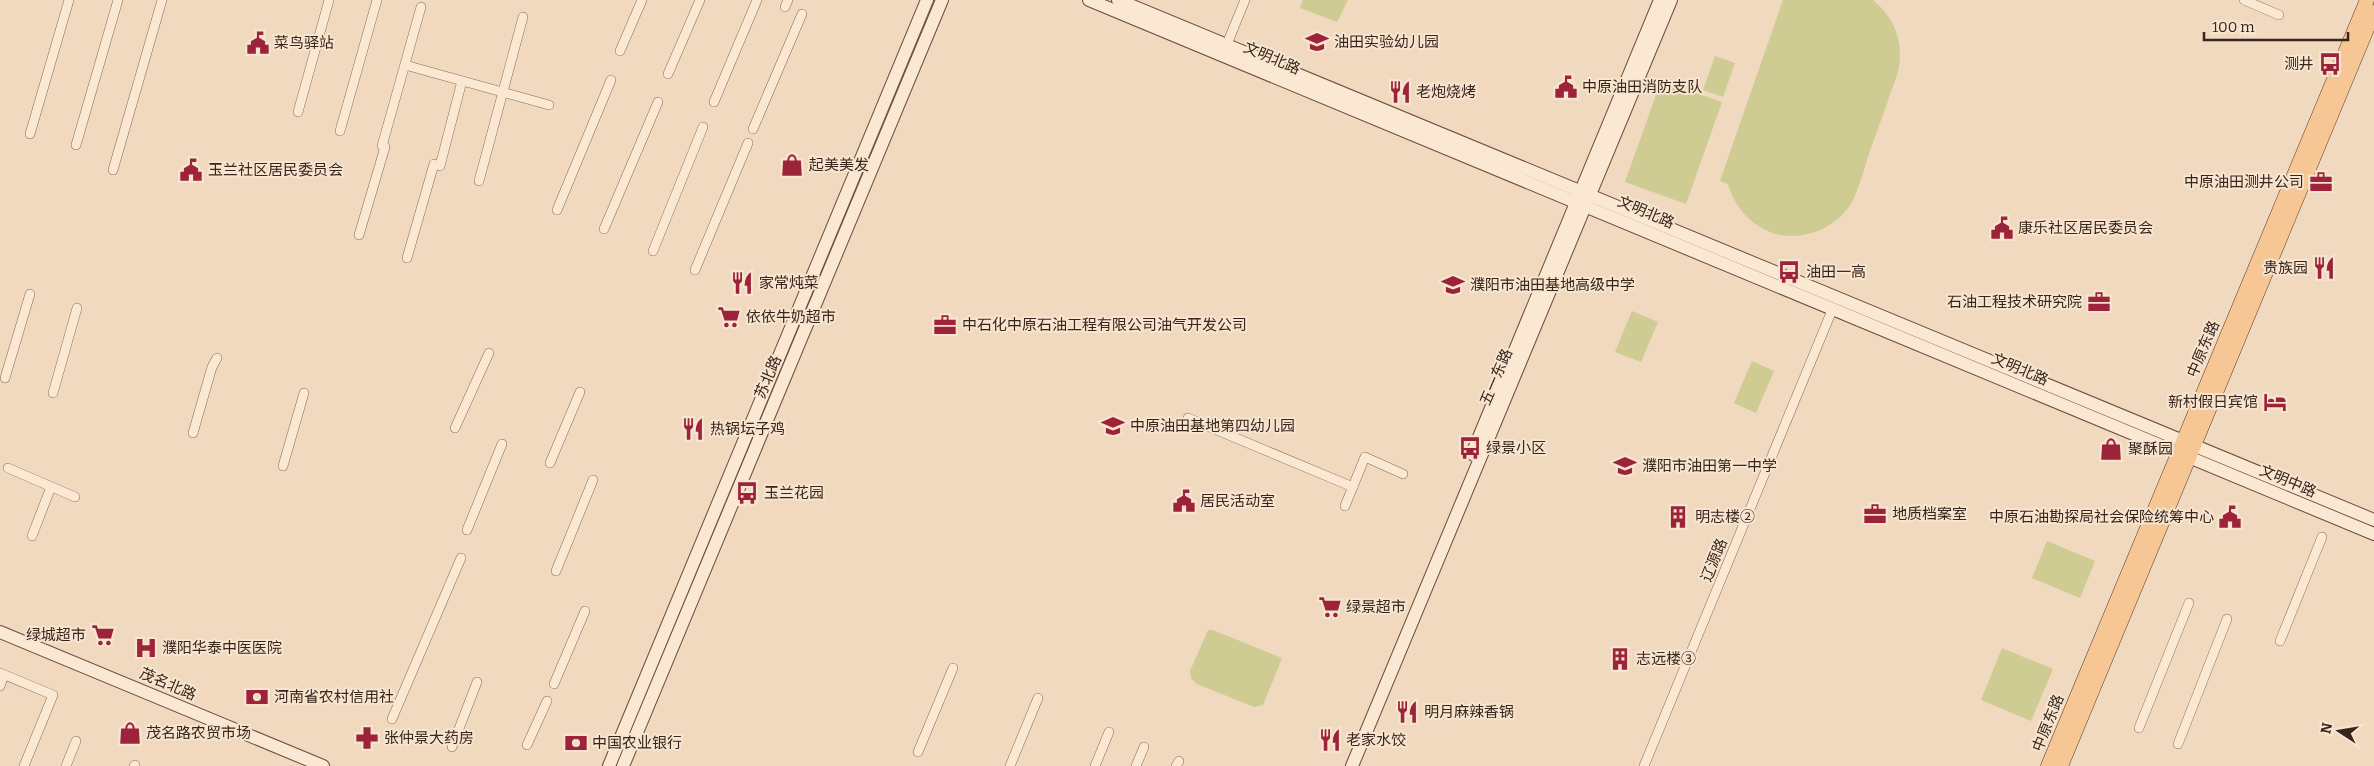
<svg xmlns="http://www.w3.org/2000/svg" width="2374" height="766" font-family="Bitter,'Noto Sans SC',serif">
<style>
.grass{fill:#cecb93}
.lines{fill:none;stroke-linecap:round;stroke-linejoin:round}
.street-casing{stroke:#8a6956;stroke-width:10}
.secondary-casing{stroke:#6b4a3a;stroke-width:14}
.primary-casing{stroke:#57382b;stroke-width:15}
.street{stroke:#fae8d3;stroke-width:9}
.secondary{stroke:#fae8d3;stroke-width:12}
.primary{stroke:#f6c794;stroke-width:14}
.labels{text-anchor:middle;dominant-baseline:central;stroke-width:4;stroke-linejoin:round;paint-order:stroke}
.poi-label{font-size:15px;fill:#38251c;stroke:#f7e5cf;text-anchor:start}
.street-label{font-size:15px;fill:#38251c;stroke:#f7e5cf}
</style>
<rect width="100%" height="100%" fill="#f0d9bf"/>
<g class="grass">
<path d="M1303 0H1348L1337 22 1300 8Z"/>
<path d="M1783 0H1873C1896 19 1904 44 1898 72 1889 98 1880 123 1871 148 1865 165 1860 186 1852 202 1837 228 1805 241 1776 234 1752 227 1735 208 1728 184L1720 181Z"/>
<path d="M1715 56 1735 63 1723 97 1703 90Z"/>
<path d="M1661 81 1722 102 1686 204 1625 182Z"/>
<path d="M1632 311 1658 322 1641 362 1615 352Z"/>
<path d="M1752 361 1774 371 1756 413 1734 403Z"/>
<path d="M2047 541 2095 561 2080 598 2032 578Z"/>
<path d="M1208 630H1213L1282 658 1263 705 1254 707 1197 684 1191 678 1190 671Z"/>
<path d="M2002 648 2053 669 2031 721 1981 700Z"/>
</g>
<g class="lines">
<defs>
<g id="street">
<path d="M2244 0 2279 15"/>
<path d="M785 7 788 0"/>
<path d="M1227 44 1245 0"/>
<path d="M620 51 642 0"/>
<path d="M405 65 549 105"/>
<path d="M668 74 700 0"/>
<path d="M714 102 757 0"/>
<path d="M298 112 329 0"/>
<path d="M753 129 802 14"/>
<path d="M340 131 377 0"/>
<path d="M30 134 69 0"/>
<path d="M76 145 118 0"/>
<path d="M382 146 421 7"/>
<path d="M440 166 462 81"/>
<path d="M113 170 162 0"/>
<path d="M479 181 523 17"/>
<path d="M557 210 611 80"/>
<path d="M604 229 658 102"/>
<path d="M359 235 385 147"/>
<path d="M653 251 703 127"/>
<path d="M407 258 434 164"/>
<path d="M695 270 748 143"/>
<path d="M5 378 30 294"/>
<path d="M53 393 77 308"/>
<path d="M1188 418 1353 487"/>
<path d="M455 428 489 353"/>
<path d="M193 433 212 367 217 358"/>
<path d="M550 463 580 392"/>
<path d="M283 466 304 393"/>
<path d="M8 468 75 497"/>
<path d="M1345 506 1365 457 1403 474"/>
<path d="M467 530 502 444"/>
<path d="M32 536 51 487"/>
<path d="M556 571 593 480"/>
<path d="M2280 641 2322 537"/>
<path d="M0 673 53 695 24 766"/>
<path d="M554 684 585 611"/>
<path d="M0 686 4 675"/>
<path d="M392 719 461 558"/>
<path d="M2139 728 2189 603"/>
<path d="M2178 744 2227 619"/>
<path d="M527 745 547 701"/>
<path d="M452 747 477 682"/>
<path d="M918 752 953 668"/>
<path d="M66 766 76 741"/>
<path d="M134 766 135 765"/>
<path d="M1010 766 1038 698"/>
<path d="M1095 766 1109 732"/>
<path d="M1136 766 1144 747"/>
<path d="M1176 766 1179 761"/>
<path d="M1644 766 1833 308"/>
</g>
<g id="secondary">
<path d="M1089 0 2374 534"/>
<path d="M1118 0 2374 520"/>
<path d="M1472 454 1660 0"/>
<path d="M0 632 323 766"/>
<path d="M609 766 927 0"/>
<path d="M623 766 942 0"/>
<path d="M1352 766 1671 0"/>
</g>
<g id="primary">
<path d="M2048 766 2367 0"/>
<path d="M2061 766 2374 12"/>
</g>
</defs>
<use href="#street" class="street-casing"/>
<use href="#secondary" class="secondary-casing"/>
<use href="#primary" class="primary-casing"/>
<use href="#street" class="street"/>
<use href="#secondary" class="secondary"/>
<use href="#primary" class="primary"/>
</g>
<defs>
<symbol id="school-bare" viewBox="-9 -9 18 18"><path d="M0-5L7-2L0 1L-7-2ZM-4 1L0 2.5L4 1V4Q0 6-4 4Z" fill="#9c2339" stroke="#f7e5cf" stroke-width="2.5" paint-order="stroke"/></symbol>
<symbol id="civic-bare" viewBox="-9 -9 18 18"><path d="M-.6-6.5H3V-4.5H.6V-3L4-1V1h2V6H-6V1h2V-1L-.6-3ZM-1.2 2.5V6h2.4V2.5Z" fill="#9c2339" stroke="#f7e5cf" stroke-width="2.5" paint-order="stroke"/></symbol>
<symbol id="bus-bare" viewBox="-9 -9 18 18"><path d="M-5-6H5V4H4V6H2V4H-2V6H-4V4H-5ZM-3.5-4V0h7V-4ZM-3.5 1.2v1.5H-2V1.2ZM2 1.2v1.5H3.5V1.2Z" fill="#9c2339" stroke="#f7e5cf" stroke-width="2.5" paint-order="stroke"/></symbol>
<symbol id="restaurant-bare" viewBox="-9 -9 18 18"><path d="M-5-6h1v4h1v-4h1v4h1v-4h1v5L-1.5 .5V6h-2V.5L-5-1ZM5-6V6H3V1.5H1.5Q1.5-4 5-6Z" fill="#9c2339" stroke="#f7e5cf" stroke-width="2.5" paint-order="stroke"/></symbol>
<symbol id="shop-bare" viewBox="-9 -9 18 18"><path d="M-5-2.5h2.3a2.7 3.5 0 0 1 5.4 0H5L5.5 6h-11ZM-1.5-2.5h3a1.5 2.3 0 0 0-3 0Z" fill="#9c2339" stroke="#f7e5cf" stroke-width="2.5" paint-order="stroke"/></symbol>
<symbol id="office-bare" viewBox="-9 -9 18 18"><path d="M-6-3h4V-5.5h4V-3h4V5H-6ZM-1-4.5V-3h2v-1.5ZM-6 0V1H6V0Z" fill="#9c2339" stroke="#f7e5cf" stroke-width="2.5" paint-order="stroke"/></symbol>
<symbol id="supermarket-bare" viewBox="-9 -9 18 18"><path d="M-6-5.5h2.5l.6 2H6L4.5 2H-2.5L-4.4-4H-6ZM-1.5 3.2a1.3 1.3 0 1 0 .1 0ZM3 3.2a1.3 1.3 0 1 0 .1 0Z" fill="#9c2339" stroke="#f7e5cf" stroke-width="2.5" paint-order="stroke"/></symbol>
<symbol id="hotel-bare" viewBox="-9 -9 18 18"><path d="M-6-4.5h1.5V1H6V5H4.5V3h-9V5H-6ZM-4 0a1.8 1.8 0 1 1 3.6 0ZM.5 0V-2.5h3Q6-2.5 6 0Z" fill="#9c2339" stroke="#f7e5cf" stroke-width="2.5" paint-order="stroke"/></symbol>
<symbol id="building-bare" viewBox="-9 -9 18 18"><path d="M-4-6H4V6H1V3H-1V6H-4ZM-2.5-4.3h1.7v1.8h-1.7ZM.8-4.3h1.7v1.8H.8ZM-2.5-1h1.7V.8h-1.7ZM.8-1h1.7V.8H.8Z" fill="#9c2339" stroke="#f7e5cf" stroke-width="2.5" paint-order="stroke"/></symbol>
<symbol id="hospital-bare" viewBox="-9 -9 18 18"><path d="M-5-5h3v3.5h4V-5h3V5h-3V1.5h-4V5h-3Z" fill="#9c2339" stroke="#f7e5cf" stroke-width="2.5" paint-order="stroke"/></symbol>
<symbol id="bank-bare" viewBox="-9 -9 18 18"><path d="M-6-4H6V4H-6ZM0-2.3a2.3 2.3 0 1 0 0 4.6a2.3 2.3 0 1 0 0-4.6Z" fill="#9c2339" stroke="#f7e5cf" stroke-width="2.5" paint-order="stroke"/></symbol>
<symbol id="pharmacy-bare" viewBox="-9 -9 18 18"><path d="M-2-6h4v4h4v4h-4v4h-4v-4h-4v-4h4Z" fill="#9c2339" stroke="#f7e5cf" stroke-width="2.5" paint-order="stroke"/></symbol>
</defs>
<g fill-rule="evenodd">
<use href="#school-bare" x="1301" y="26" width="32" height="32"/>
<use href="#civic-bare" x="242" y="27" width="32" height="32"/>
<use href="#bus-bare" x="2314" y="48" width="32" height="32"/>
<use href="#civic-bare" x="1550" y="71" width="32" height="32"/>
<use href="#restaurant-bare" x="1384" y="76" width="32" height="32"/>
<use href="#shop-bare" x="776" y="149" width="32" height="32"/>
<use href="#civic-bare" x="175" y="154" width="32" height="32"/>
<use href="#office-bare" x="2305" y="166" width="32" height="32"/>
<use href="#civic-bare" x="1986" y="212" width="32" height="32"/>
<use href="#restaurant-bare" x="2308" y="252" width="32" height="32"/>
<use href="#bus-bare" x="1773" y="256" width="32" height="32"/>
<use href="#restaurant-bare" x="726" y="267" width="32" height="32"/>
<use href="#school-bare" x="1437" y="269" width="32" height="32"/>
<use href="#office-bare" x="2083" y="286" width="32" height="32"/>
<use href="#supermarket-bare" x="713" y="301" width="32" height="32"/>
<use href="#office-bare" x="929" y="309" width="32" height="32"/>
<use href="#hotel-bare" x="2259" y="386" width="32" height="32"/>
<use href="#school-bare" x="1097" y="410" width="32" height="32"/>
<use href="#restaurant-bare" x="677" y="413" width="32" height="32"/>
<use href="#bus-bare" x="1454" y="432" width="32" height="32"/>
<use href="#shop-bare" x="2095" y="433" width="32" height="32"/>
<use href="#school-bare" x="1609" y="450" width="32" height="32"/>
<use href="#bus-bare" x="731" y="477" width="32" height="32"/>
<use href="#civic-bare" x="1168" y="485" width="32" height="32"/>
<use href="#office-bare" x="1859" y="498" width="32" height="32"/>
<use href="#building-bare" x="1662" y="501" width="32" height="32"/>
<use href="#civic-bare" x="2214" y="501" width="32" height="32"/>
<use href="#supermarket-bare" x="1314" y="591" width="32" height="32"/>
<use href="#supermarket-bare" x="87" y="619" width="32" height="32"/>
<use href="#hospital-bare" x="130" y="632" width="32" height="32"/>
<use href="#building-bare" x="1604" y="643" width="32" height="32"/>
<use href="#bank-bare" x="241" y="681" width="32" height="32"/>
<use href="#restaurant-bare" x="1391" y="696" width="32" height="32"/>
<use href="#shop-bare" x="114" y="717" width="32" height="32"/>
<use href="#pharmacy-bare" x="351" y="722" width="32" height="32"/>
<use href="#restaurant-bare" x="1314" y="724" width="32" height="32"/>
<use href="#bank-bare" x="560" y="727" width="32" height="32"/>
</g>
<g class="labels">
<g class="poi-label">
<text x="1334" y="42">油田实验幼儿园</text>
<text x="274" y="43">菜鸟驿站</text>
<text x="2314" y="64" text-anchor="end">测井</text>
<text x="1582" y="87">中原油田消防支队</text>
<text x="1416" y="92">老炮烧烤</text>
<text x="809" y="165">起美美发</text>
<text x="208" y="170">玉兰社区居民委员会</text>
<text x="2304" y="182" text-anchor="end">中原油田测井公司</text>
<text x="2018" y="228">康乐社区居民委员会</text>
<text x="2308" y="268" text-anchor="end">贵族园</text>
<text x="1806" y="272">油田一高</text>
<text x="759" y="283">家常炖菜</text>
<text x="1470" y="285">濮阳市油田基地高级中学</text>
<text x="2082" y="302" text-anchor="end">石油工程技术研究院</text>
<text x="746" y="317">依依牛奶超市</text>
<text x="962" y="325">中石化中原石油工程有限公司油气开发公司</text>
<text x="2258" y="402" text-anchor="end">新村假日宾馆</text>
<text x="1130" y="426">中原油田基地第四幼儿园</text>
<text x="710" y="429">热锅坛子鸡</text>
<text x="1486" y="448">绿景小区</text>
<text x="2128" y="449">聚酥园</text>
<text x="1642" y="466">濮阳市油田第一中学</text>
<text x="764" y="493">玉兰花园</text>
<text x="1200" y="501">居民活动室</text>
<text x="1892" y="514">地质档案室</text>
<text x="1695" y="517">明志楼②</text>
<text x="2214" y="517" text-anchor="end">中原石油勘探局社会保险统筹中心</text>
<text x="1346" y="607">绿景超市</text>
<text x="86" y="635" text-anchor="end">绿城超市</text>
<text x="162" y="648">濮阳华泰中医医院</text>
<text x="1636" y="659">志远楼③</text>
<text x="274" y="697">河南省农村信用社</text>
<text x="1424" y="712">明月麻辣香锅</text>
<text x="146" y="733">茂名路农贸市场</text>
<text x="384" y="738">张仲景大药房</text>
<text x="1346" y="740">老家水饺</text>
<text x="592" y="743">中国农业银行</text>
</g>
<g class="street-label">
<text transform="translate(1272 58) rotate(23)">文明北路</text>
<text transform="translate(1646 212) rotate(23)">文明北路</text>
<text transform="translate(2203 349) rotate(-67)">中原东路</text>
<text transform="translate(2020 369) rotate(23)">文明北路</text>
<text transform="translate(768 377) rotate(-67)">苏北路</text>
<text transform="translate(1496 377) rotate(-67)">五一东路</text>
<text transform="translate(2288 481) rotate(23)">文明中路</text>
<text transform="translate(1714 560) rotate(-68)">辽源路</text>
<text transform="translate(168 684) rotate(23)">茂名北路</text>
<text transform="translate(2048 723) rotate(-68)">中原东路</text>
</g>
</g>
<g transform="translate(2339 731) rotate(282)" stroke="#f7e5cf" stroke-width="4" paint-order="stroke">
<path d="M0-4L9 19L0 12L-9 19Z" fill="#38251c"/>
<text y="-8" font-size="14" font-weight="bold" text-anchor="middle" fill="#38251c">N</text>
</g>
<path d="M2204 32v8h144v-8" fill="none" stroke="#38251c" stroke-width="2.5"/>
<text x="2212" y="32" font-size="15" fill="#38251c" stroke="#f7e5cf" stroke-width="4" paint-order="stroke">100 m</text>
</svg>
